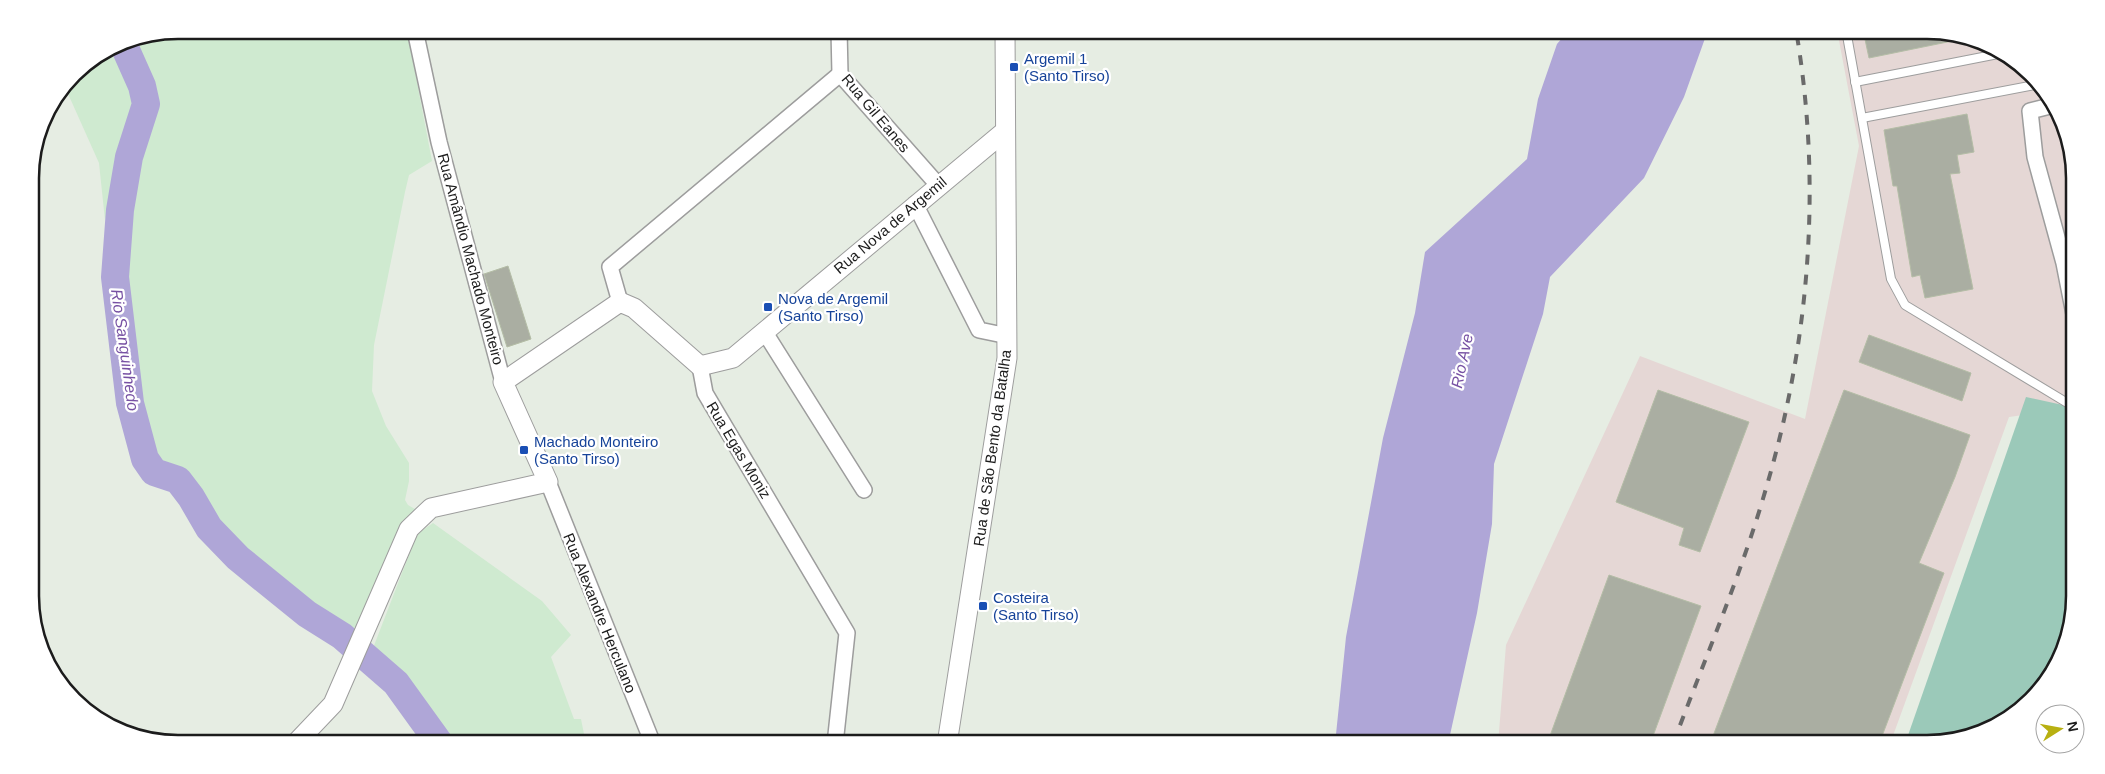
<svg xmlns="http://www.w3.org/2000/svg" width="2105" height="774" font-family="Helvetica,sans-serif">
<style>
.industrial{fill:#e5d7d5}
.farmland{fill:#cfead0}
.forest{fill:#9bc9b9}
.water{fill:#afa6d7}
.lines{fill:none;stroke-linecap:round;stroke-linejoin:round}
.river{stroke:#afa6d7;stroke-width:28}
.building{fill:#aaaea2;stroke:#b4bda6}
.service-casing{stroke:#9d9d9d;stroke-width:10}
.minor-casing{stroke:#9d9d9d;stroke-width:18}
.tertiary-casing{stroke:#9d9d9d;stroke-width:21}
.service{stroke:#fff;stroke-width:8}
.minor{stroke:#fff;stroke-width:15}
.tertiary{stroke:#fff;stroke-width:19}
.rail{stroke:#6a6a6a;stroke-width:4;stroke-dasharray:10 10;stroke-linecap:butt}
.transit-dot{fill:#1a4fb4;stroke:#fff;stroke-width:2}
.labels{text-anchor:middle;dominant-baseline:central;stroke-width:4.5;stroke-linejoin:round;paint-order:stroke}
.transit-label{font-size:15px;fill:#164399;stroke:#fff;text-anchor:start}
.street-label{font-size:15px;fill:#1c1c1c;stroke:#fff}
.water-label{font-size:16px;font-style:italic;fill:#7751a3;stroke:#fff}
.rim{fill:none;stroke:#1c1c1c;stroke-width:2.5}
</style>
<rect width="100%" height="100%" fill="#e6ede3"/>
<path class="industrial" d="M1837 30H1927L1974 38 2038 81 2074 158V408L2009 417 1890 744H1498L1506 645 1640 356 1805 419 1859 146Z"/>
<g class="farmland">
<path d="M178 30H407L432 161 409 175 405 192 374 345 372 391 386 426 409 463V481L405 500 408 505 420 512 358 626 348 630 216 530 189 482 162 468 150 451 141 416 123 303 124 257 129 211 137 161 155 106 149 80 129 40Z"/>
<path d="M116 44 129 72 138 109 105 220 99 163 65 87 80 67Z"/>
<path d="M433 523 542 601 571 635 551 657 574 719H581L586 744H445L401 683 370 656 417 534Z"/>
</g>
<path class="forest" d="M2026 397 2072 407 2074 422 2075 596 2067 643 2050 678 2017 713 1975 736 1936 744H1905Z"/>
<path class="water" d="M1569 30H1708L1684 97 1644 178 1550 277 1543 314 1494 464 1492 524 1477 613 1448 744H1335L1346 637 1383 438 1415 313 1425 252 1527 159 1538 99 1557 44Z"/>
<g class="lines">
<path class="river" d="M122 41 142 86 146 104 129 157 120 210 115 277 130 403 145 459 154 472 178 480 191 497 209 528 238 558 307 614 342 636 396 683 440 744"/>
</g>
<g class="building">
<path d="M1863 30H1927L1967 38 1869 58Z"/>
<path d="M1967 114 1974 152 1957 155 1960 173 1950 174 1973 289 1925 298 1920 275 1912 277 1897 186H1893L1884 130Z"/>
<path d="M508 266 531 339 507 347 484 274Z"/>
<path d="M1869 335 1971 373 1962 401 1859 362Z"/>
<path d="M1658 390 1749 422 1700 552 1679 545 1684 528 1616 502Z"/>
<path d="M1844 390 1970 435 1955 477 1919 563 1944 573 1879 744H1710Z"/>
<path d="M1609 575 1701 606 1650 744H1547Z"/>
</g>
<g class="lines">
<defs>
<g id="service">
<path d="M1846 30 1891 279 1905 305 2074 407"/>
<path d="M1855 82 1998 54"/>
<path d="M1862 118 2040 84"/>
</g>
<g id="minor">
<path d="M415 30 439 142 503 382"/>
<path d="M839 30 840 74 938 185"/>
<path d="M2050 106 2030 111 2035 157 2064 263 2074 314"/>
<path d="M915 204 979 330 1008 336"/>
<path d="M620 302 610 267 840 74"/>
<path d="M764 331 864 490"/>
<path d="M700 366 705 393 847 633 835 744"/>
<path d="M548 482 653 744"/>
</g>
<g id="tertiary">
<path d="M295 744 333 704 409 529 431 508 548 482 503 382 620 302 634 308 700 366 733 358 1005 131"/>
<path d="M947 744 1007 358 1005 30"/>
</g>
</defs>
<use href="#service" class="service-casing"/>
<use href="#minor" class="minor-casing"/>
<use href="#tertiary" class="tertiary-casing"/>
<use href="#service" class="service"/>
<use href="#minor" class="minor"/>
<use href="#tertiary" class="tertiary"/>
<path class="rail" d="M1673 744C1705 658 1742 573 1767 485 1810 338 1822 182 1796 30"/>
</g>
<g class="transit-dot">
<rect x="1009" y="62" width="10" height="10" rx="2.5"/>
<rect x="763" y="302" width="10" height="10" rx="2.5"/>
<rect x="519" y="445" width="10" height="10" rx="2.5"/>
<rect x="978" y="601" width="10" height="10" rx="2.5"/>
</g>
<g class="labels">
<g class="transit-label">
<text x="1024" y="58">Argemil 1<tspan x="1024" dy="17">(Santo Tirso)</tspan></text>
<text x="778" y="298">Nova de Argemil<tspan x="778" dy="17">(Santo Tirso)</tspan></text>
<text x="534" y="441">Machado Monteiro<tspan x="534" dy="17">(Santo Tirso)</tspan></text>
<text x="993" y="597">Costeira<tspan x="993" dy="17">(Santo Tirso)</tspan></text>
</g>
<g class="street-label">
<text transform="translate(876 113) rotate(50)">Rua Gil Eanes</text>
<text transform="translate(890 225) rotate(-40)">Rua Nova de Argemil</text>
<text transform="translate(471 259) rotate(75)">Rua Amândio Machado Monteiro</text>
<text transform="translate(992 448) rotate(-82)">Rua de São Bento da Batalha</text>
<text transform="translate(739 450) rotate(59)">Rua Egas Moniz</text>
<text transform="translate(600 613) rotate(68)">Rua Alexandre Herculano</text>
</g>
<g class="water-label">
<text transform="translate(125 350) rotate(82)">Rio Sanguinhedo</text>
<text transform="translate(1462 361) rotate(-78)">Rio Ave</text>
</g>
</g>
<path d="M0 0H2105V774H0ZM178 39H1927A139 139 0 0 1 2066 178V596A139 139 0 0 1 1927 735H178A139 139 0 0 1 39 596V178A139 139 0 0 1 178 39Z" fill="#fff" fill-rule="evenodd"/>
<path class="rim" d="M178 39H1927A139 139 0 0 1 2066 178V596A139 139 0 0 1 1927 735H178A139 139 0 0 1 39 596V178A139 139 0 0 1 178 39Z"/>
<g transform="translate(2060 729) rotate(79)"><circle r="24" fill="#ffffff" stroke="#a4a4a4"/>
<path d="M0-4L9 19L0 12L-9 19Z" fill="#b8b011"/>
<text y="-8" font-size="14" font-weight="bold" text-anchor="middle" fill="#1c1c1c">N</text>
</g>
</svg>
